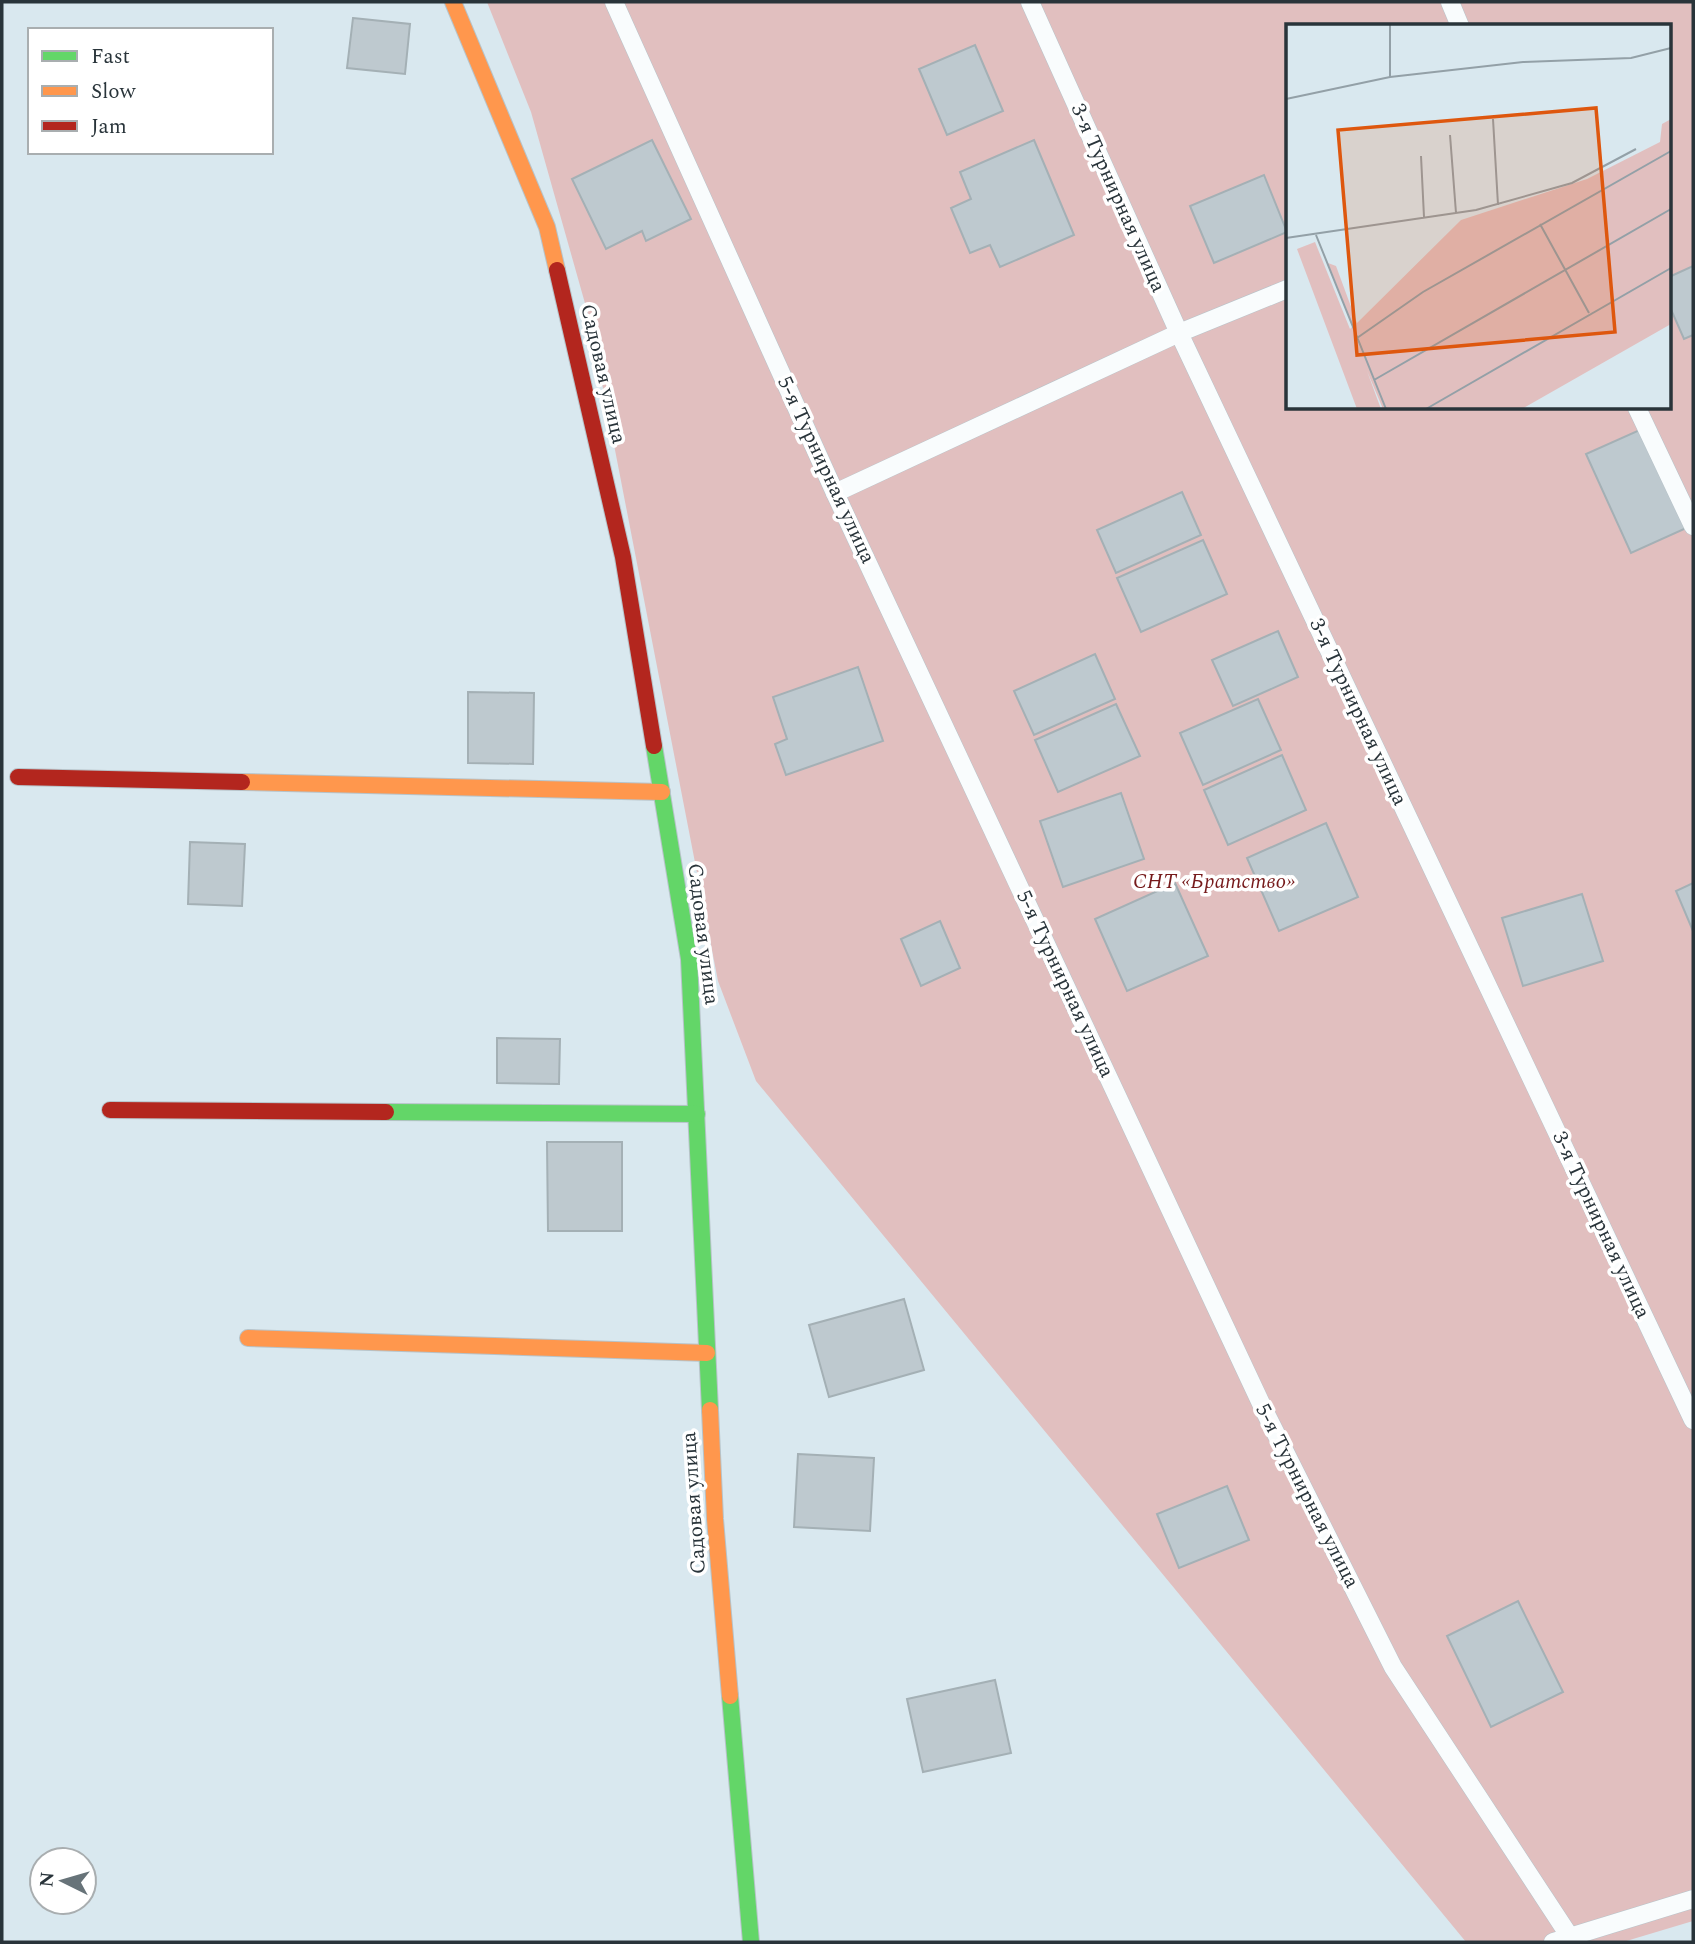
<svg xmlns="http://www.w3.org/2000/svg" width="1695" height="1944" font-family="Spectral,serif">
<style>
.green{fill:#e1bfbf;fill-rule:evenodd}
.building{fill:#bec9cf;stroke:#a4b0b5;stroke-width:2}
.lines{fill:none;stroke-linecap:round;stroke-linejoin:round}
.lane-casing{stroke:#b7c3c9;stroke-width:19}
.fast-casing{stroke:#b7c3c9;stroke-width:18}
.slow-casing{stroke:#b7c3c9;stroke-width:18}
.jam-casing{stroke:#b7c3c9;stroke-width:18}
.lane{stroke:#f9fcfd;stroke-width:18}
.fast{stroke:#63d668;stroke-width:16}
.slow{stroke:#ff974d;stroke-width:16}
.jam{stroke:#b3261e;stroke-width:16}
.labels{text-anchor:middle;dominant-baseline:central;stroke-width:7;stroke-linejoin:round;paint-order:stroke}
.street-label{font-size:21px;fill:#29343a;stroke:#fff}
.park-label{font-size:21px;font-style:italic;fill:#761a1b;stroke:#fff}
.inset-road{fill:none;stroke:#93a0a7;stroke-width:2}
.view{fill:#de570e;fill-opacity:0.15;stroke:#de570e;stroke-width:3.5}
.inset-edge{fill:none;stroke:#29343a;stroke-width:3.5}
</style>
<rect width="100%" height="100%" fill="#d9e8ef"/>
<path class="green" d="M487 2H1693V1921L1623 1942H1466L756 1081 718 981 590 321 531 112ZM1287 26H1669V408H1287Z"/>
<g class="building">
<path d="M353 18 410 24 405 74 347 68Z"/>
<path d="M975 45 1003 111 947 135 919 69Z"/>
<path d="M652 140 691 219 646 241 642 231 606 249 572 179Z"/>
<path d="M1034 140 1074 235 1000 267 990 245 970 253 951 208 971 199 960 172Z"/>
<path d="M1264 175 1287 232 1214 263 1190 206Z"/>
<path d="M1693 266V335L1684 339 1669 305V277Z"/>
<path d="M1653 424 1693 525 1631 553 1586 454Z"/>
<path d="M1182 492 1201 535 1116 573 1097 530Z"/>
<path d="M1203 540 1227 594 1141 632 1117 578Z"/>
<path d="M1278 631 1298 677 1233 706 1212 660Z"/>
<path d="M1095 654 1115 699 1034 735 1014 691Z"/>
<path d="M858 667 883 741 786 775 775 744 787 739 773 697Z"/>
<path d="M468 692 534 693 533 764 468 763Z"/>
<path d="M1258 699 1281 750 1203 785 1180 733Z"/>
<path d="M1116 704 1140 756 1058 792 1035 740Z"/>
<path d="M1282 755 1306 810 1228 845 1204 790Z"/>
<path d="M1121 793 1144 859 1063 887 1040 821Z"/>
<path d="M1326 823 1358 897 1279 931 1247 858Z"/>
<path d="M190 842 245 844 242 906 188 904Z"/>
<path d="M1175 883 1208 956 1127 991 1095 919Z"/>
<path d="M1693 883V931L1676 891Z"/>
<path d="M1582 894 1603 961 1523 986 1502 918Z"/>
<path d="M940 921 960 968 921 986 901 939Z"/>
<path d="M497 1038 560 1039 559 1084 497 1083Z"/>
<path d="M547 1142H622V1231H548Z"/>
<path d="M904 1299 924 1370 829 1397 809 1325Z"/>
<path d="M798 1454 874 1458 870 1531 794 1527Z"/>
<path d="M1227 1486 1249 1540 1179 1568 1157 1514Z"/>
<path d="M1518 1601 1563 1692 1491 1727 1447 1636Z"/>
<path d="M995 1680 1011 1753 923 1772 907 1699Z"/>
</g>
<g class="lines">
<defs>
<g id="lane">
<path d="M614 2 835 493 1264 1410 1393 1667 1570 1937"/>
<path d="M1030 2 1179 333 1693 1420"/>
<path d="M1450 2 1460 26"/>
<path d="M1637 408 1693 526"/>
<path d="M835 493 1179 333 1287 289"/>
<path d="M1553 1942 1693 1899"/>
</g>
<g id="fast">
<path d="M654 746 689 959 710 1410"/>
<path d="M386 1112 697 1114"/>
<path d="M730 1696 751 1942"/>
</g>
<g id="slow">
<path d="M453 2 547 227 557 270"/>
<path d="M242 782 662 792"/>
<path d="M248 1338 707 1353"/>
<path d="M710 1410 715 1519 730 1696"/>
</g>
<g id="jam">
<path d="M557 270 623 557 654 746"/>
<path d="M18 777 242 782"/>
<path d="M110 1110 386 1112"/>
</g>
</defs>
<use href="#lane" class="lane-casing"/>
<use href="#fast" class="fast-casing"/>
<use href="#slow" class="slow-casing"/>
<use href="#jam" class="jam-casing"/>
<use href="#lane" class="lane"/>
<use href="#fast" class="fast"/>
<use href="#slow" class="slow"/>
<use href="#jam" class="jam"/>
</g>
<g class="labels">
<g class="street-label">
<text transform="translate(1118 198) rotate(66)">3-я Турнирная улица</text>
<text transform="translate(603 374) rotate(77)">Садовая улица</text>
<text transform="translate(826 470) rotate(65)">5-я Турнирная улица</text>
<text transform="translate(1358 712) rotate(65)">3-я Турнирная улица</text>
<text transform="translate(703 934) rotate(83)">Садовая улица</text>
<text transform="translate(1065 984) rotate(65)">5-я Турнирная улица</text>
<text transform="translate(1601 1225) rotate(65)">3-я Турнирная улица</text>
<text transform="translate(1307 1496) rotate(63)">5-я Турнирная улица</text>
<text transform="translate(694 1503) rotate(-94)">Садовая улица</text>
</g>
<g class="park-label">
<text x="1214" y="882">СНТ «Братство»</text>
</g>
</g>
<g transform="translate(1286 24)">
<rect width="385" height="385" fill="#d9e8ef"/>
<path d="M385 95V300L236 385H97L81 347 95 385H71L11 225 29 218 64 305 67 302 42 239 50 242 71 299 175 196 301 155 374 118 376 100Z" fill="#e1bfbf"/>
<path class="inset-road" d="M104 53V0M0 75 104 53 237 38 345 34 385 24M207 95 212 181M164 111 170 189M135 132 138 193M254 200 303 289M30 211 100 385M0 214 190 186 286 159 350 125M71 314 137 268 385 127M88 356 385 185M140 385 385 244"/>
<path class="view" d="M310 84 329 308 71 331 52 106Z"/>
<rect width="385" height="385" class="inset-edge"/>
</g>
<rect width="1695" height="1944" fill="none" stroke="#29343a" stroke-width="7"/>
<rect x="28" y="28" width="245" height="126" fill="#ffffff" stroke="#a9aeb0" stroke-width="2"/>
<rect x="42" y="51" width="35" height="10" fill="#63d668" stroke="#a9aeb0" stroke-width="2"/>
<text x="91" y="63" font-size="21" fill="#29343a">Fast</text>
<rect x="42" y="86" width="35" height="10" fill="#ff974d" stroke="#a9aeb0" stroke-width="2"/>
<text x="91" y="98" font-size="21" fill="#29343a">Slow</text>
<rect x="42" y="121" width="35" height="10" fill="#b3261e" stroke="#a9aeb0" stroke-width="2"/>
<text x="91" y="133" font-size="21" fill="#29343a">Jam</text>
<g transform="translate(63 1881) rotate(275)"><circle r="33" fill="#ffffff" stroke="#a9aeb0" stroke-width="2"/>
<path d="M0-5L12 26L0 18L-12 26Z" fill="#677379"/>
<text y="-10" font-size="19" font-weight="bold" text-anchor="middle" fill="#29343a">N</text>
</g>
</svg>
